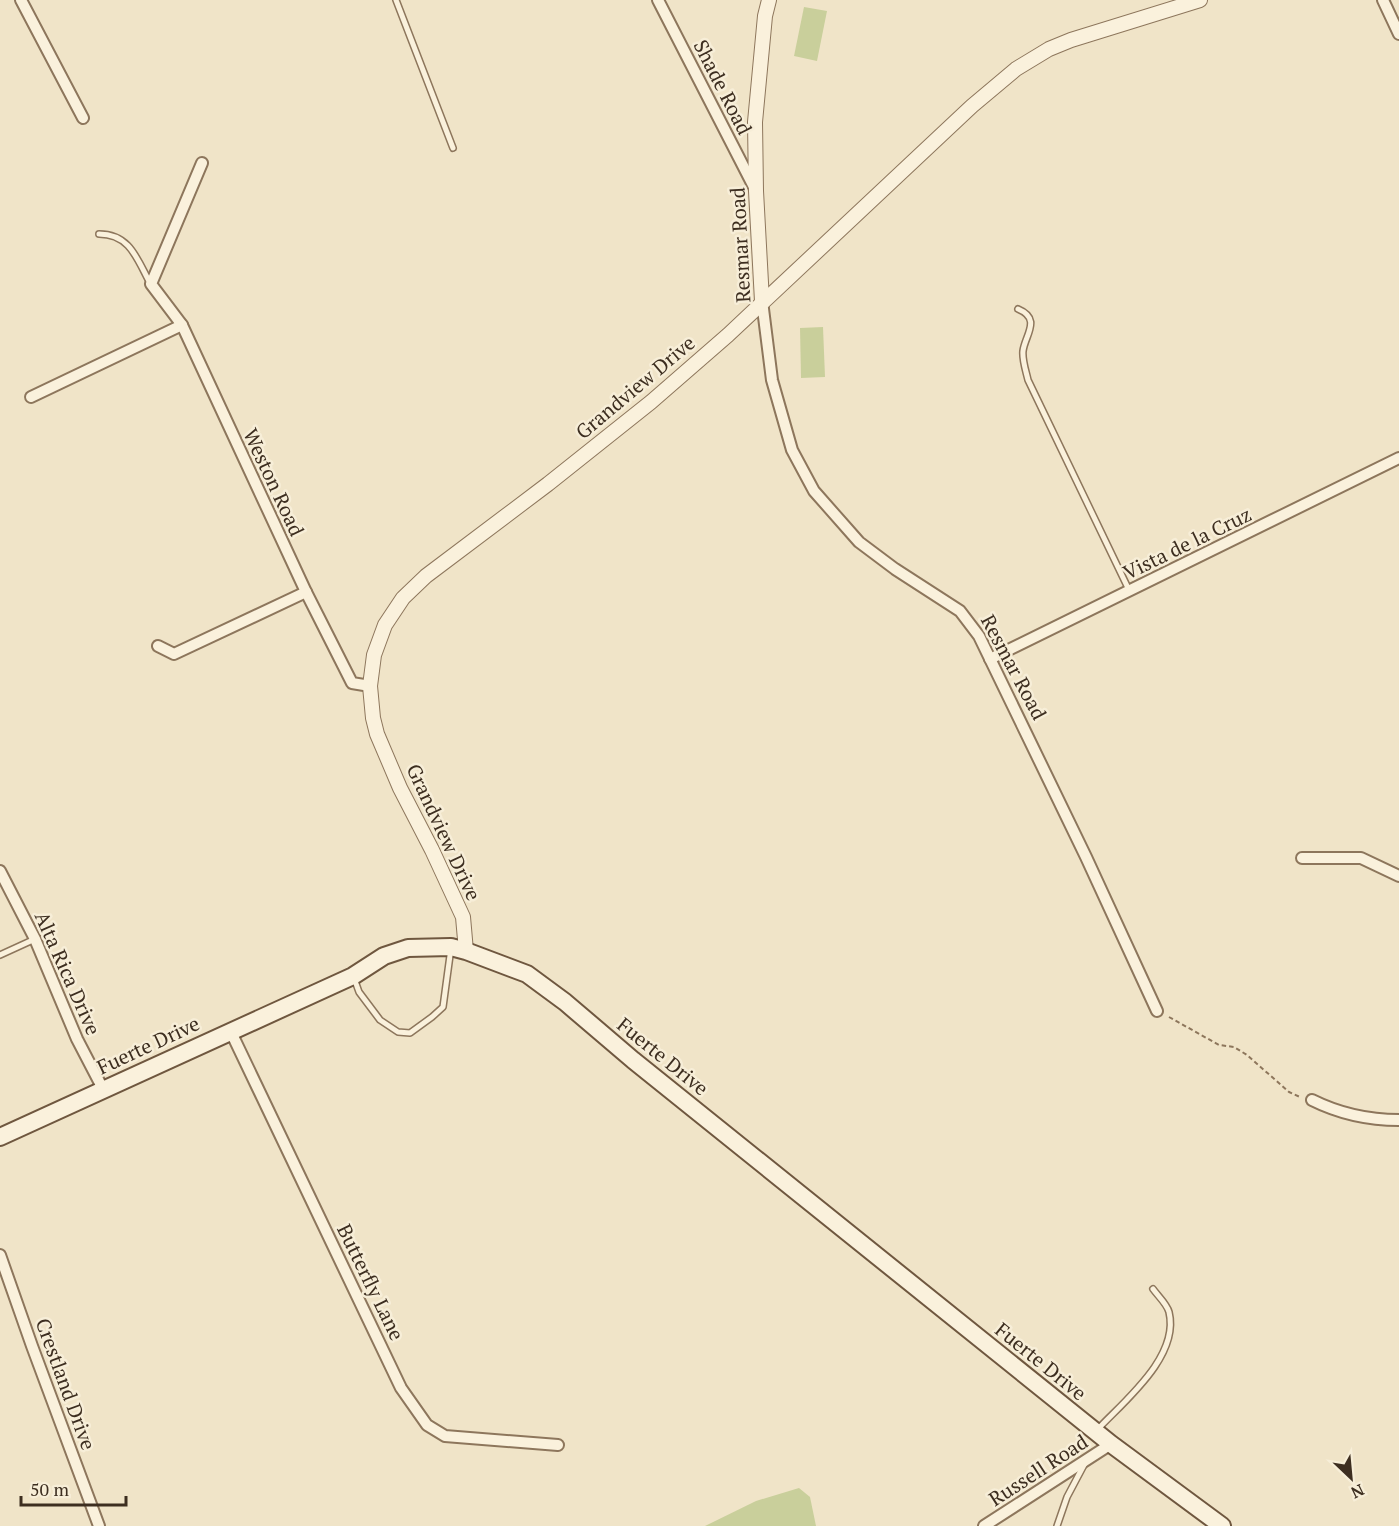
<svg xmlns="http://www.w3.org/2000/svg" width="1399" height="1526" font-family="'PT Serif',serif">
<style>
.green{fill:#c9cf9b}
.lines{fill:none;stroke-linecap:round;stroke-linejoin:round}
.service-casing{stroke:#8d765c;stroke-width:8}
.minor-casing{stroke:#8d765c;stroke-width:14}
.tertiary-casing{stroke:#8d765c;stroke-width:16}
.secondary-casing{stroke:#6f573f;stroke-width:20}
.path{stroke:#8d765c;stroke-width:2;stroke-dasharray:4.5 3;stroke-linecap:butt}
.service{stroke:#faf1dc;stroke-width:5}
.minor{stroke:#faf1dc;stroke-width:10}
.tertiary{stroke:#faf1dc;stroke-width:14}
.secondary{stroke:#faf1dc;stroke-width:16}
.labels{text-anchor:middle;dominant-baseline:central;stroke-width:5;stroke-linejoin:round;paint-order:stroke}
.street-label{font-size:20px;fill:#3d2e20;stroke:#f7eed8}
</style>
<rect width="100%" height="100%" fill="#f0e4c8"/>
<g class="green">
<path d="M804 7 827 11 817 61 794 56Z"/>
<path d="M823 327 825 377 801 378 800 328Z"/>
<path d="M799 1488 810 1497 816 1526H705L756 1501Z"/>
</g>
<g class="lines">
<defs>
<g id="service">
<path d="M396 0 453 148"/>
<path d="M99 234C130 234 137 259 150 283"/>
<path d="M1018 309C1042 319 1025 335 1023 351 1022 360 1026 371 1028 380L1129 590"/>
<path d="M0 955 35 939"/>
<path d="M354 978 359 992 380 1020 398 1032 410 1033 432 1017 443 1007 451 948"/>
<path d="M1097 1430C1123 1402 1180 1357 1169 1312 1167 1304 1158 1296 1153 1289"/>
<path d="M1057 1526 1067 1497 1085 1463"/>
</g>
<g id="minor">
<path d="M21 0 83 118"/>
<path d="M658 0 755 189"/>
<path d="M1383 0 1399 34"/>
<path d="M202 163 151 284 182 325 306 592 352 683 370 686"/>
<path d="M762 301 772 380 792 450 814 491 859 542 895 569 960 611 979 636 1086 857 1157 1011"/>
<path d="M31 397 182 325"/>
<path d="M158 646 174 654 306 592"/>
<path d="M990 659 1399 458"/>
<path d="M1302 858H1361L1399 876"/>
<path d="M0 871 35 939 77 1039 103 1089"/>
<path d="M230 1030 401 1388 427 1425 445 1436 558 1445"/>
<path d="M1312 1100C1340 1114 1368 1120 1399 1120"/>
<path d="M0 1255 32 1346 99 1526"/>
<path d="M984 1526 1111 1444"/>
</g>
<g id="tertiary">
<path d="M762 301 756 191 755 122 765 16 769 0"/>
<path d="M466 951 463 917 432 850 400 788 377 734 373 718 370 686 374 655 385 625 403 598 426 576 548 484 651 402 728 335 972 106 1016 69 1049 49 1071 40 1200 0"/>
</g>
<path id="secondary" d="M0 1137 353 976 384 956 408 948 451 947 466 951 527 974 565 1002 633 1060 1111 1444 1222 1526"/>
</defs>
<use href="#service" class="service-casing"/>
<use href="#minor" class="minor-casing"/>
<use href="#tertiary" class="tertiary-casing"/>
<use href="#secondary" class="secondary-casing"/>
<path class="path" d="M1169 1017 1219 1045 1234 1047 1247 1055 1289 1092 1300 1097"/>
<use href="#service" class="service"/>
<use href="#minor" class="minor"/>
<use href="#tertiary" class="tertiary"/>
<use href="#secondary" class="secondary"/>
</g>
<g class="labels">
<g class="street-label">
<text transform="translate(723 87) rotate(63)">Shade Road</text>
<text transform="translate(740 245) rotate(-93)">Resmar Road</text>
<text transform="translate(635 387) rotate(-40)">Grandview Drive</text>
<text transform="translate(274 482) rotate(65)">Weston Road</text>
<text transform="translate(1187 543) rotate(-26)">Vista de la Cruz</text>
<text transform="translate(1014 667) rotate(62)">Resmar Road</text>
<text transform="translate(444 832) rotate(65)">Grandview Drive</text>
<text transform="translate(68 973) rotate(66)">Alta Rica Drive</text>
<text transform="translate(148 1045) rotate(-25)">Fuerte Drive</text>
<text transform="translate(663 1056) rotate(39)">Fuerte Drive</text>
<text transform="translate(371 1282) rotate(64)">Butterfly Lane</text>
<text transform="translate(1041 1361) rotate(39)">Fuerte Drive</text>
<text transform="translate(66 1384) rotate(70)">Crestland Drive</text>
<text transform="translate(1038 1470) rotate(-33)">Russell Road</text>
</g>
</g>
<g transform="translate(1351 1478) rotate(154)" stroke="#f7eed8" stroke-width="4.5" paint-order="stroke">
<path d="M0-4.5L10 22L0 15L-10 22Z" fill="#3d2e20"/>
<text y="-9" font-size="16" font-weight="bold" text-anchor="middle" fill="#3d2e20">N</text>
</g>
<path d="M21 1496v9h105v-9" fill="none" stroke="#3d2e20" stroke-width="3"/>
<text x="30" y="1496" font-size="18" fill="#3d2e20" stroke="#f7eed8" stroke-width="4.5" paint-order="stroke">50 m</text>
</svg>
